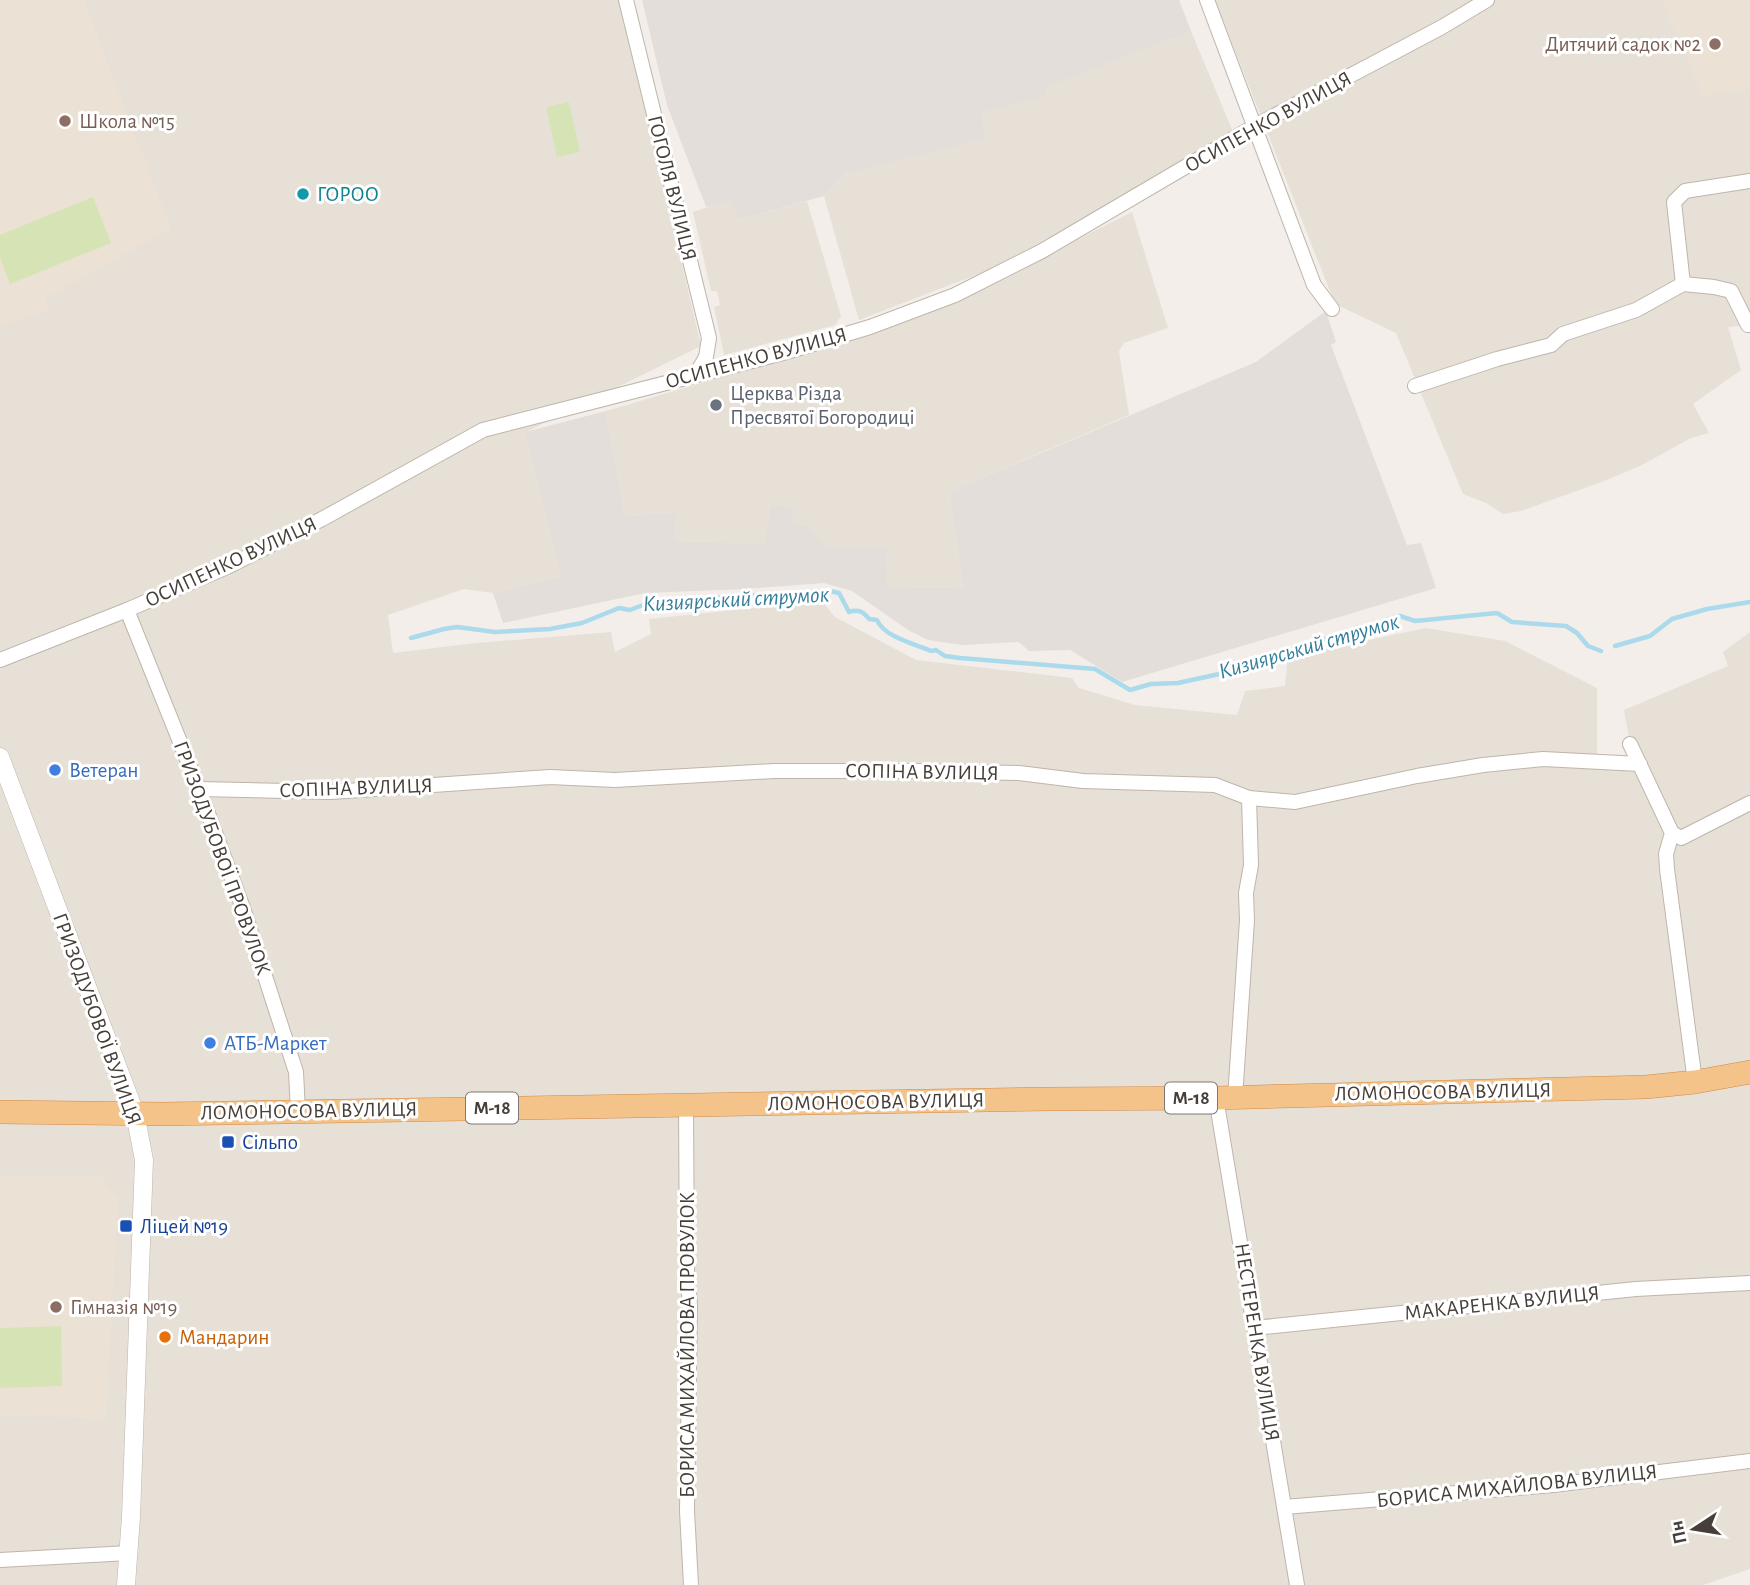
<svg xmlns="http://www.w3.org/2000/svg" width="1750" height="1585" font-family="'Alegreya Sans',sans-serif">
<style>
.residential{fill:#e7e0d7}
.industrial{fill:#e3deda}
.education{fill:#ebe1d4}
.green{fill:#d6e4b5}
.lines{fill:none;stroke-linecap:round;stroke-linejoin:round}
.stream{stroke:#aadaeb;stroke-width:4.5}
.minor-casing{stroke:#beb5ac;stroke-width:16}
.tertiary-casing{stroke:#beb5ac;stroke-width:19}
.trunk-casing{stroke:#d18845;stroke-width:24}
.minor{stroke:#fff;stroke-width:14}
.tertiary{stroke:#fff;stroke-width:18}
.trunk{stroke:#f4c38a;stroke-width:23}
.education-dot{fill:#8d6e63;stroke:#fff;stroke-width:2.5}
.culture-dot{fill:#0f9aa8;stroke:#fff;stroke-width:2.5}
.worship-dot{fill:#6b7280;stroke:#fff;stroke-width:2.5}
.shop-dot{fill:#3f7fe0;stroke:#fff;stroke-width:2.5}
.transit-dot{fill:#1a4fb4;stroke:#fff;stroke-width:2.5}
.food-dot{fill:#e8710a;stroke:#fff;stroke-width:2.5}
.labels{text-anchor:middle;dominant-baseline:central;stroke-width:6;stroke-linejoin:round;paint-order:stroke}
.shield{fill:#fff;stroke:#7e7874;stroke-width:2}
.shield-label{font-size:19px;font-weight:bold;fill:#463e38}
.education-label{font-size:21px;fill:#785e54;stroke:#fff;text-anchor:start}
.street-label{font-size:21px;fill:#463e38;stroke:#fff}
.culture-label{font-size:21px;fill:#0d838f;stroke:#fff;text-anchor:start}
.worship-label{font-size:21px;fill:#5b616d;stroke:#fff;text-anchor:start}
.shop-label{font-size:21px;fill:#366cbe;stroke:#fff;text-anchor:start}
.transit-label{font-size:21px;fill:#164399;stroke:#fff;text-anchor:start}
.food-label{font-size:21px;fill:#c56008;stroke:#fff;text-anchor:start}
.water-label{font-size:23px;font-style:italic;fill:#357f9b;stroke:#fff}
</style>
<rect width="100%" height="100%" fill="#f3eee9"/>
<g class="residential">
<path d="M0 0H621L701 346 526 432 561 576 493 593 464 589 388 615 393 653 476 643 611 632 615 652 651 634 649 619 822 601 835 617 916 660 1072 678 1079 688 1135 705 1237 715 1245 691 1285 686 1288 657 1426 628 1505 641 1597 688V762L1639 764 1630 744 1624 710 1728 666 1723 652 1750 632V1569L1703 1585H0Z"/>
<path d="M1215 0H1750V325L1728 327 1741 370 1693 404 1709 433 1691 438 1640 466 1604 481 1521 511 1503 514 1486 503 1463 494 1396 333 1335 304Z"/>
<path d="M1191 31 1233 132 1125 196 989 270 859 320 824 196 845 174 985 139 980 113 1045 96 1044 88Z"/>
<path d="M731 199 738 220 807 201 841 316 835 325 724 355 714 307 720 305 717 291H711L693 212Z"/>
<path d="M1132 212 1168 328 1124 343 1119 351 1129 415 949 492 963 588 885 587 887 550 827 546 806 525 793 522 794 507 766 543 675 541V513L625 515 606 411 875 332 943 307Z"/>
</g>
<g class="industrial">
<path d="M642 0H1179L1191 31 1045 88 1046 96 981 113 985 139 845 174 824 196 738 220 731 200 706 207 667 105Z"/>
<path d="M1326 311 1336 342 1331 345 1407 545 1421 543 1436 588 1122 682 1070 650 1029 651 1019 642 962 645 928 640 908 630 852 591 824 583 745 589 645 593 503 623 493 593 561 576 525 432 606 411 625 515 675 513V541L765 543 771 505 794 507 793 522 806 525 827 546 887 549 886 587 963 588 949 492 1256 362Z"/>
</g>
<g class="education">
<path d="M0 0H84L171 229 46 298 49 310 0 326Z"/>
<path d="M1661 0H1750V89L1703 96Z"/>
<path d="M0 1175 101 1176 118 1199 106 1419 0 1415Z"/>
</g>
<g class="green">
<path d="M569 102 580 152 557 157 546 107Z"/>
<path d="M93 197 111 243 10 284 0 258V235Z"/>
<path d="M61 1326 62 1386 0 1388V1328Z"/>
</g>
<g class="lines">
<g class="stream">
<path d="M411 638 444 629 457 627 495 632 550 629 582 623 619 608 630 610 651 602 830 591 839 593 849 612C858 609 863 611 869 619L877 620C884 637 915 644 931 651L936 650 945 656 960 658 1095 669 1130 690 1151 684 1178 683 1242 669 1284 652 1299 650 1306 644 1348 634 1356 628H1371L1383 621 1400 616 1415 621 1497 613 1512 622 1566 626 1577 633 1588 646 1601 651"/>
<path d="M1615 646 1650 636 1672 619 1707 609 1750 602"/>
</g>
<defs>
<g id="minor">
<path d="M626 0 709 338 706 357 696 374"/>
<path d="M1207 0 1314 285 1332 309"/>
<path d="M1683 284 1674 202 1685 191 1750 181"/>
<path d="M1415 386 1497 359 1551 345 1563 334 1636 310 1683 284 1714 287 1731 291 1748 325H1750"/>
<path d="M127 610 199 789 243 908 296 1072 298 1111"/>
<path d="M0 660 127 610 227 567 322 519 483 430 783 353 870 327 955 295 1042 251 1255 126 1442 27 1487 0"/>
<path d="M1630 744 1672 833 1666 854 1667 869 1695 1082"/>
<path d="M199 789 331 792 550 777 615 780 774 771H919L1019 773 1083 781 1215 785 1249 798 1295 802 1417 776 1483 765 1543 759 1640 764"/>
<path d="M1672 833 1681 838 1750 803"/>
<path d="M1216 1098 1297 1585"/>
<path d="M1235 1098 1247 920 1246 893 1251 865 1249 798"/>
<path d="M686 1105 687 1274 690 1305 687 1511 691 1585"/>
<path d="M1254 1328 1636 1289 1750 1283"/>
<path d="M1284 1507 1553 1485 1750 1461"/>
<path d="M0 1560 129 1553"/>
</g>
<path id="tertiary" d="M0 757 135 1113 144 1160 131 1517 126 1585"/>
<path id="trunk" d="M0 1112 164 1114 1049 1099 1216 1098 1646 1087 1695 1082 1750 1072"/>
</defs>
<use href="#minor" class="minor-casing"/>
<use href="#tertiary" class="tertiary-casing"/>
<use href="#trunk" class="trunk-casing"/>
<use href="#minor" class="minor"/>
<use href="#tertiary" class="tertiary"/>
<use href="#trunk" class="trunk"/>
</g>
<g class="education-dot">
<circle cx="1715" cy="44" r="7"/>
<circle cx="65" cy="121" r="7"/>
<circle cx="56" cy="1307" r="7"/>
</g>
<circle class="culture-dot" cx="303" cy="194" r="7"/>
<circle class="worship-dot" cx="716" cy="405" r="7"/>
<g class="shop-dot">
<circle cx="55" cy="770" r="7"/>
<circle cx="210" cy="1043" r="7"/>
</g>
<g class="transit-dot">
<rect x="221" y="1135" width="14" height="14" rx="3.5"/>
<rect x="119" y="1219" width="14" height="14" rx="3.5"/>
</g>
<circle class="food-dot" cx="165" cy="1337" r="7"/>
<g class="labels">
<g class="shield">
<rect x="1165" y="1082.5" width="52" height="31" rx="5"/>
<rect x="466" y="1092.5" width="52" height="31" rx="5"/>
</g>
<g class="shield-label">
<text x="1191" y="1098">М-18</text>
<text x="492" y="1108">М-18</text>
</g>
<g class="education-label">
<text x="1701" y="44" text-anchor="end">Дитячий садок №2</text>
<text x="79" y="121">Школа №15</text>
<text x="70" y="1307">Гімназія №19</text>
</g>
<g class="street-label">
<text transform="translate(1268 122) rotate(-29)">ОСИПЕНКО ВУЛИЦЯ</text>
<text transform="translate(672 188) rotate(76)">ГОГОЛЯ ВУЛИЦЯ</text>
<text transform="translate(756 358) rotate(-15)">ОСИПЕНКО ВУЛИЦЯ</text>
<text transform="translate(231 562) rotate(-25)">ОСИПЕНКО ВУЛИЦЯ</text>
<text transform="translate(922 772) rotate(1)">СОПІНА ВУЛИЦЯ</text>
<text transform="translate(356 788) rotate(-2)">СОПІНА ВУЛИЦЯ</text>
<text transform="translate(222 858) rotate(70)">ГРИЗОДУБОВОЇ ПРОВУЛОК</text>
<text transform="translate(97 1019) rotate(70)">ГРИЗОДУБОВОЇ ВУЛИЦЯ</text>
<text transform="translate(1443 1092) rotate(-1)">ЛОМОНОСОВА ВУЛИЦЯ</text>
<text transform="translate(876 1102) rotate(-1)">ЛОМОНОСОВА ВУЛИЦЯ</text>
<text transform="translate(309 1111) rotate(-1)">ЛОМОНОСОВА ВУЛИЦЯ</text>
<text transform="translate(1502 1303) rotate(-6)">МАКАРЕНКА ВУЛИЦЯ</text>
<text transform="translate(1257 1342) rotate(81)">НЕСТЕРЕНКА ВУЛИЦЯ</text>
<text transform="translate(687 1345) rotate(-90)">БОРИСА МИХАЙЛОВА ПРОВУЛОК</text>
<text transform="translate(1517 1486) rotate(-6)">БОРИСА МИХАЙЛОВА ВУЛИЦЯ</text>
</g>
<g class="culture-label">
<text x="317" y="194">ГОРОО</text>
</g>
<g class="worship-label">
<text x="730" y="393">Церква Різда<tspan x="730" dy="24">Пресвятої Богородиці</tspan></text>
</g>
<g class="shop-label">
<text x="69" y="770">Ветеран</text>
<text x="224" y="1043">АТБ-Маркет</text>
</g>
<g class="transit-label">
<text x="242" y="1142">Сільпо</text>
<text x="140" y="1226">Ліцей №19</text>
</g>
<g class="food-label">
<text x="179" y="1337">Мандарин</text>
</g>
<g class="water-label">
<text transform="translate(736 600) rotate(-3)">Кизиярський струмок</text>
<text transform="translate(1309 647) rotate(-16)">Кизиярський струмок</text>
</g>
</g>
<g transform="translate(1694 1529) rotate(258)" stroke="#ffffff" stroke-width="5" paint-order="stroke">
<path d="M0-5L12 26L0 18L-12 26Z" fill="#463e38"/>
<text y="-10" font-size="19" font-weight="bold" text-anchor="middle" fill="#463e38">Пн</text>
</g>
</svg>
